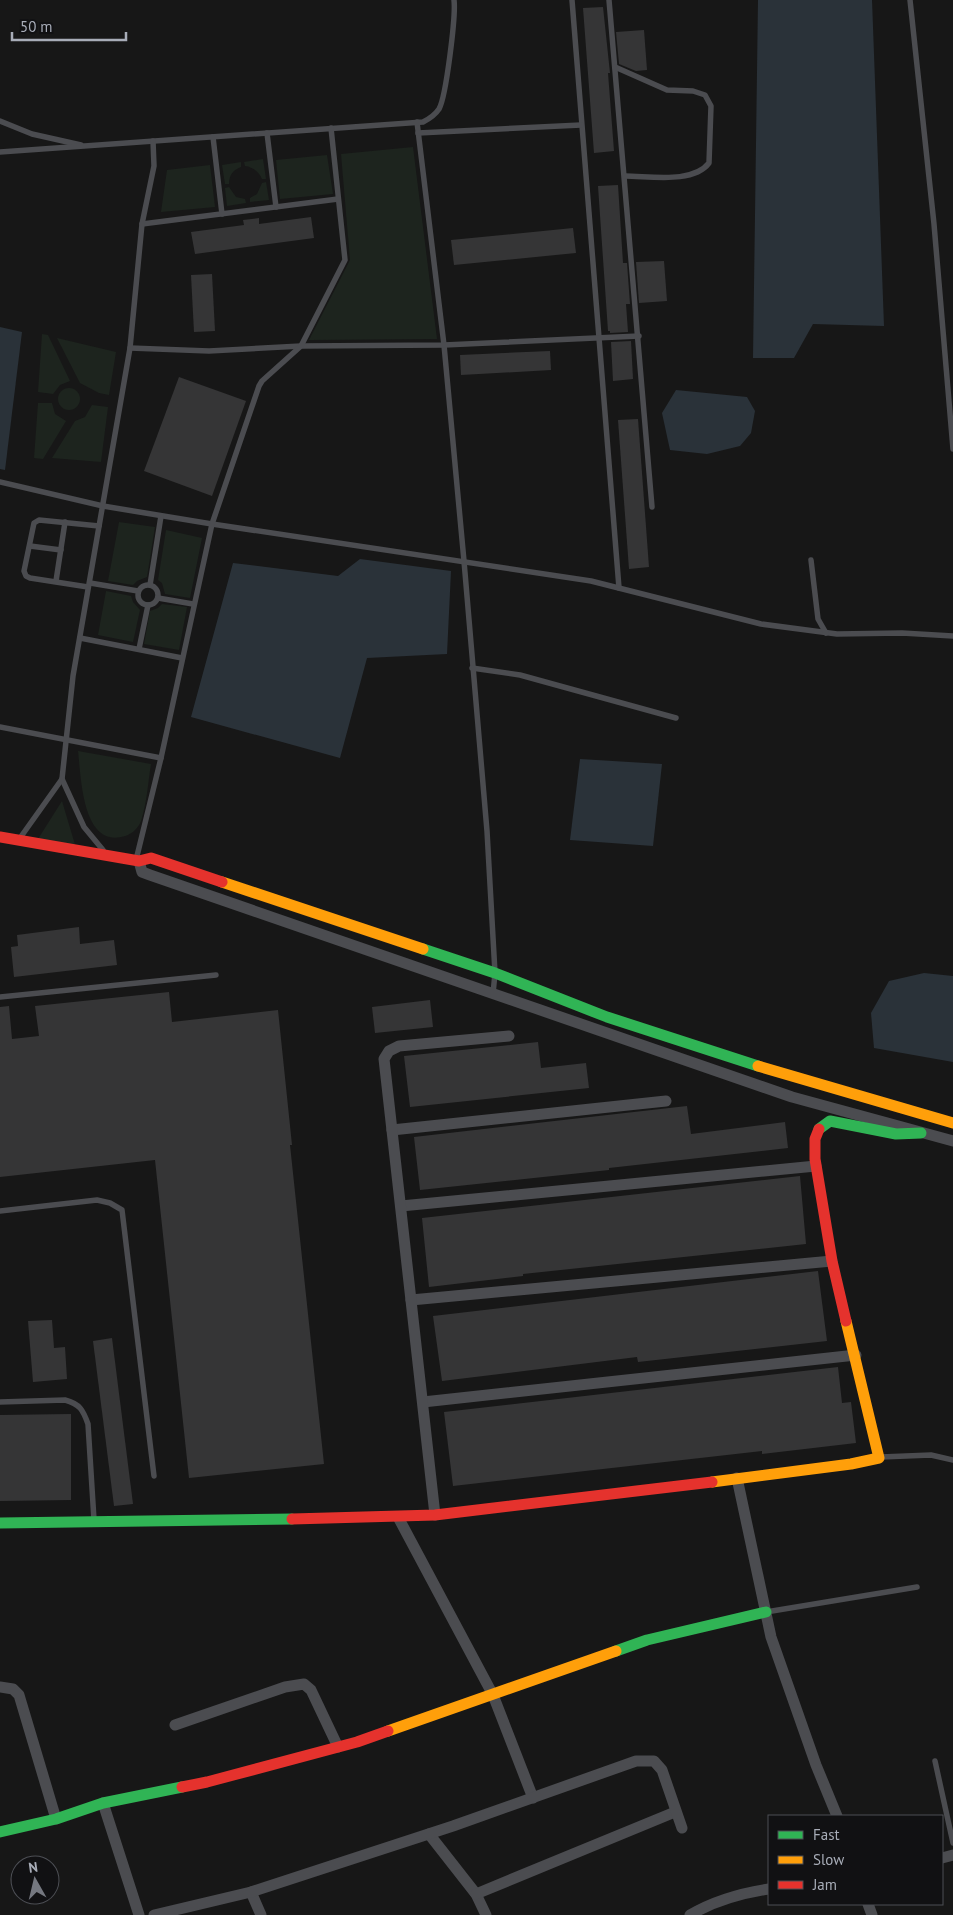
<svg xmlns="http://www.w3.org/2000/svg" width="953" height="1915" font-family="'PT Sans',sans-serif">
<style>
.green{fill:#1d241e}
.water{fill:#2a3239}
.building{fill:#353536}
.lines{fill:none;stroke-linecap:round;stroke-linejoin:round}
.lane{stroke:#4b4c50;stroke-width:5.5}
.street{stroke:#4b4c50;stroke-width:11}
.fast{stroke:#30b455;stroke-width:11}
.slow{stroke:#ff9f0a;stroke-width:11}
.jam{stroke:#e5322d;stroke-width:11}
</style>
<rect width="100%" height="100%" fill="#171717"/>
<g class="green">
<path d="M413 147 437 339 309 340 350 260 341 154Z"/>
<path d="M327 155 333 194 280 199 276 160Z"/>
<path d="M263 159 266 179H262C259 172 253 167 245 166L244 162Z"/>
<path d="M241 162V167C233 170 229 175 229 184H225L222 165Z"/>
<path d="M210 165 215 207 161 212 167 170Z"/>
<path d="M266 182 269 200 250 202V198L257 194 262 183Z"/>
<path d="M229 187 236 197 245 199 246 203 227 206 225 188Z"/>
<path d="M42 334 48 335 70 381 60 385 53 394 38 392Z"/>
<path d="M57 338 116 352 109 395 99 393 80 383Z"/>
<circle cx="69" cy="399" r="11"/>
<path d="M38 403H52L55 414 66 421 43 459 34 458Z"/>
<path d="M92 405 108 407 101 462 52 458 75 421 85 417Z"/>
<path d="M119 522 155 527 147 577 137 581 133 585 108 581Z"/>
<path d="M166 530 202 538 190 598 165 594 162 583 158 580Z"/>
<path d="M106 591 131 596 133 602 140 610 133 642 98 635Z"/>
<path d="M162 604 187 607 179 650 144 644 150 611 158 608Z"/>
<path d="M78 751 151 764C148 782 147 803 141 821 138 829 130 836 121 837 82 845 81 776 78 751Z"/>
<path d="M62 801 76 848 38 839Z"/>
</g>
<g class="water">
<path d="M758 0H872L884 326 813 324 794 358H753Z"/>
<path d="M0 327 22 332 5 470 0 469Z"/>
<path d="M676 390 747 397 755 411 751 433 740 446 707 454 670 450 662 413Z"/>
<path d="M360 559 451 571 447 654 367 658 340 758 191 717 233 563 338 576Z"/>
<path d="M580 759 662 764 653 846 570 840Z"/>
<path d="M924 973 953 976V1062L874 1048 871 1013 889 981Z"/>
</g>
<g class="building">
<path d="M603 7 610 73H608L614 151 594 153 583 8Z"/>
<path d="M644 30 647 70 636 71 619 64 616 32Z"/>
<path d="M618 185 623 263H627L630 304H626L628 332 610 333V331H608L598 186Z"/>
<path d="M311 217 314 238 195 254 191 232 244 225 243 220 259 218V224Z"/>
<path d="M573 228 576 253 454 265 451 240Z"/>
<path d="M664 261 667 301 639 303 636 262Z"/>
<path d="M212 274 215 331 194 332 191 275Z"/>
<path d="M631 341 633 379 613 381 611 342Z"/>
<path d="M550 351 551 370 461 375 460 355Z"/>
<path d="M179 377 246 401 212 496 144 471Z"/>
<path d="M638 419 649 567 629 569 618 420Z"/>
<path d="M79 927 80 944 114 940 117 965 14 977 11 947 18 946 17 935Z"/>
<path d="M169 992 172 1022 278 1010 292 1145H290L324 1464 189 1478 155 1160 0 1177V1007L9 1006 12 1039 39 1036 35 1006Z"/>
<path d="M430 1000 433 1027 375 1033 372 1007Z"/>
<path d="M538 1042 541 1068 586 1063 589 1088 410 1107 404 1056Z"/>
<path d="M687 1106 691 1134 785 1122 788 1148 609 1168V1170L420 1190 414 1137Z"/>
<path d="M800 1176 806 1244 523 1274V1276L429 1287 422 1218Z"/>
<path d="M818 1271 827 1341 638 1362 637 1357 442 1381 433 1316Z"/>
<path d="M52 1320 54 1348 65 1347 67 1379 33 1382 28 1321Z"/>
<path d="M112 1338 133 1504 114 1506 93 1341Z"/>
<path d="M838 1367 842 1403 851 1402 856 1443 762 1454V1451L453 1486 444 1412Z"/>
<path d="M71 1414V1500L0 1501V1415Z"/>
</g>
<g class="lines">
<g class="lane">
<path d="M572 0 619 588"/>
<path d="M609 0 652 507"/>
<path d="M910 0 934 224 953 449"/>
<path d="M615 67 667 90 693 91 705 95 711 106 709 163C693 184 650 176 625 176"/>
<path d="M0 121 32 134 81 145"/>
<path d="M417 122 444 345 464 561 487 831 495 973 493 994"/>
<path d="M267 133 276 207"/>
<path d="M418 133 581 125"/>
<path d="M213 137 222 214"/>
<path d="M0 152 423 122C429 119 435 115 439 109 446 97 456 16 454 0"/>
<path d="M142 224 338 199"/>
<path d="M130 348 209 351 301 346 444 345 639 336"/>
<path d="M0 482 103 506 212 524 591 581 761 624 837 634 902 633 953 636"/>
<path d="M30 546 61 550"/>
<path d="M811 560 818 619 826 633"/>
<path d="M56 581 65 522"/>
<path d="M90 583 138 591"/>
<circle cx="148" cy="595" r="10"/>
<path d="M150 585 161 516"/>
<path d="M88 587 30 578 26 576 24 571 34 523 39 520 99 526"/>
<path d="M158 598 193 604"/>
<path d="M80 638 182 658"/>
<path d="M139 649 148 605"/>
<path d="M472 668 520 675 676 718"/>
<path d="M0 727 161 758"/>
<path d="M62 779 84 827 103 850"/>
<path d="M20 838 62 779 73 676 130 348 142 224 154 166 153 141"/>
<path d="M136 860 161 758 212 524 259 386 262 381 301 346 345 260 331 128"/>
<path d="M0 997 216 975"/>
<path d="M0 1211 97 1200 110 1203 122 1210 154 1476"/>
<path d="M0 1402 65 1400C80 1404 83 1410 88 1424L94 1520"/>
<path d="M881 1457 931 1455 953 1460"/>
<path d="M766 1612 917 1587"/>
<path d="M935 1761 953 1843"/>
</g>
<g class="street">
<path d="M139 861 142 872 150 875 792 1097 953 1141"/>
<path d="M392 1130 666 1101"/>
<path d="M401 1206 816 1166"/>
<path d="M411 1300 832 1261"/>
<path d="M423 1402 856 1355"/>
<path d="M737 1478 771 1637 816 1765 837 1816"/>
<path d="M435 1515 384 1059 389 1051 399 1046 509 1036"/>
<path d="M398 1517 493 1695 533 1798"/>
<path d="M0 1687 13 1689 19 1695 56 1819"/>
<path d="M175 1725 285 1687 304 1684 311 1690 338 1747"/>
<path d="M103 1803 139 1915"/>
<path d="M429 1834 476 1894 486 1915"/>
<path d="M942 1858 953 1855"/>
<path d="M251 1892 261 1915"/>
<path d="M476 1894 675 1812"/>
<path d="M868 1904 872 1915"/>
<path d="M154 1915 251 1892 453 1826 636 1761H654L662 1770 682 1828"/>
<path d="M690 1915C714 1901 742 1893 769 1889"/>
</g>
<g class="fast">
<path d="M423 949 495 973 607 1017 758 1066"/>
<path d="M819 1129 830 1121 896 1134 921 1133"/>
<path d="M0 1523 292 1519"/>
<path d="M616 1651 647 1640 766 1612"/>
<path d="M0 1832 56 1819 103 1803 182 1787"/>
</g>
<g class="slow">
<path d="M222 882 423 949"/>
<path d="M758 1066 953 1123"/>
<path d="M712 1482 851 1464 879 1458 846 1321"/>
<path d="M388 1731 616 1651"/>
</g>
<g class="jam">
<path d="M0 837 139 861 151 858 222 882"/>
<path d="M819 1129 815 1139V1159L832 1261 846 1321"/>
<path d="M292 1519 435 1515 712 1482"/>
<path d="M182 1787 207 1782 357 1742 388 1731"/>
</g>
</g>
<rect x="768" y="1815" width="175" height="90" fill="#111113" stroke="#4d4f55"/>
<rect x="778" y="1831" width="25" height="8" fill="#30b455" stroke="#4d4f55"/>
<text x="813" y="1840" font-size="15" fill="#a8adb8">Fast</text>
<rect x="778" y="1856" width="25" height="8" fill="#ff9f0a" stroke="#4d4f55"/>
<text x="813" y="1865" font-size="15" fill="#a8adb8">Slow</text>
<rect x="778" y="1881" width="25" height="8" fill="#e5322d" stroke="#4d4f55"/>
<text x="813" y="1890" font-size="15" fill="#a8adb8">Jam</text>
<g transform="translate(35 1880) rotate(352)"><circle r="24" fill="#111113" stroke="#4d4f55"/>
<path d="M0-4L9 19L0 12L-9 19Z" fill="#757880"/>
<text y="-8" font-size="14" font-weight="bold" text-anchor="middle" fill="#a8adb8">N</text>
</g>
<path d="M12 32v8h114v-8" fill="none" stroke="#a8adb8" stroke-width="2.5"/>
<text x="20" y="32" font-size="15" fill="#a8adb8" stroke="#111113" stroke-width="4" paint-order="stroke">50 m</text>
</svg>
